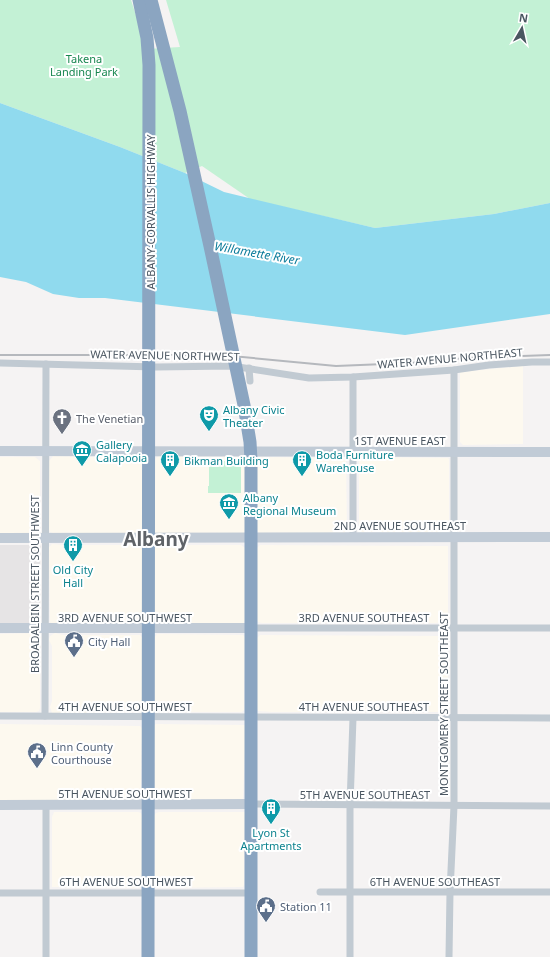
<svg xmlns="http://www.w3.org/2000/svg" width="550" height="957" font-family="'Noto Sans',sans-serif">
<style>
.commercial{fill:#fdf9ef}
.education{fill:#e6e4e5}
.green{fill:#c3f1d5}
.water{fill:#90daee}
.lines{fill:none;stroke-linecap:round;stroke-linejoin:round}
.street{stroke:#c1cad2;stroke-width:7}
.secondary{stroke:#c1cbd6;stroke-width:10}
.highway{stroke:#8ba5c1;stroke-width:13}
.rail{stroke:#b5b8bd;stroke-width:2}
.labels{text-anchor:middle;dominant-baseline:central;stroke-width:4;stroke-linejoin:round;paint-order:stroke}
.park-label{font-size:11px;fill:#17864f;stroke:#fff}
.street-label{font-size:11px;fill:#4a5661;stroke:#fff}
.culture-label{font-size:11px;fill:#0d838f;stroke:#fff;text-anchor:start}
.worship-label{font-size:11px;fill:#5b616d;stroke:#fff;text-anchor:start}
.service-label{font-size:11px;fill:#4e5e75;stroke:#fff;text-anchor:start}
.water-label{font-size:12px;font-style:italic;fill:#0c7c9b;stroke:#fff}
.town-label{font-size:19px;font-weight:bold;fill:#5f6368;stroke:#fff}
</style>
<rect width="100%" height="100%" fill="#f5f3f3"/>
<g class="commercial">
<path d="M523 366V444L463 445 460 442V372Z"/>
<path d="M53 456 140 458 142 463V532L140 534 53 533 50 532 49 529V461Z"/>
<path d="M159 456 243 457 246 459V530L244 533 157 534 155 532V460L156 458Z"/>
<path d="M0 457H35L40 461V529L39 532 35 533 0 534Z"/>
<path d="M261 457 346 458 347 531 344 533H259L257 531V462Z"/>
<path d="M363 457 448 458 449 459V526L448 532 445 533 360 532 359 527V460Z"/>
<path d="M52 544 64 545H139L142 547 143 549V619L142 621 140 623 57 624H51L50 622 49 547Z"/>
<path d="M157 545H241L244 547 245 548V620L244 623H158L155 622 154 620V548Z"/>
<path d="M260 545 448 546V621L446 622 435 623H262L258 622 257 620V548Z"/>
<path d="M37 633H40L41 639 40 642V708L39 711 36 712H0V634Z"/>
<path d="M55 633 63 635H140L143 638V710L140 712H115L54 714 52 713 50 707 52 701V646L49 640 50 636Z"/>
<path d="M157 634 243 635 245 637 244 710 242 712H154V638Z"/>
<path d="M260 635 447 636 448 638V709L445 712H272L258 711 257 709V638Z"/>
<path d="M0 724 140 726 142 728 141 788 143 795 141 798 136 800H0Z"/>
<path d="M156 724 246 725 243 799 153 800 154 725Z"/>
<path d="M54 812H138L141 813 142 815V884L141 886 138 888 52 887V817Z"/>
<path d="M159 812H245L244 885 243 887 158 888 155 886 154 815 156 813Z"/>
</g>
<path class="education" d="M38 544 41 547V549L40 553V615L41 622 39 624 0 623V545H33Z"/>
<g class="green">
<path d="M0 0H131L147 49 180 47 166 0H550V203L494 214 375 228 250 199 202 166 185 173 120 147 0 103Z"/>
<path d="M209 461H241V493H208V486H209Z"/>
</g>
<path class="water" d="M0 103 120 147 185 173 224 192 375 228 494 214 550 203V314L405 335 105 298H79L53 294 26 282 0 277Z"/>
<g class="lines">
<g class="street">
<path d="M0 363 156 367 232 366 309 378 353 377 454 370 489 365 532 362H550"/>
<path d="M249 368 250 381"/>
<path d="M353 377V537"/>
<path d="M250 628H550"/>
<path d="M0 716 550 718"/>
<path d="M45 716 46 364"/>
<path d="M251 804 550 806"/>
<path d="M46 805V957"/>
<path d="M320 892H550"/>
<path d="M0 893H251"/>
<path d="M350 957V805L353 718"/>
<path d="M449 957 450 892 454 806V370"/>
</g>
<g class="secondary">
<path d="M0 451 550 452"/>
<path d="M0 538 550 537"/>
<path d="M0 628H250"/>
<path d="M0 805 251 804"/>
</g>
<g class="highway">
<path d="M139 0 147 38 149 65 148 957"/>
<path d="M151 0 180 111 210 246 244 405 250 442 251 460V957"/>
</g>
<path class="rail" d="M0 355H221L336 366 409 363 466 358 550 355"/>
</g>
<defs>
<symbol id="theatre-pin" viewBox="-11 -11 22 30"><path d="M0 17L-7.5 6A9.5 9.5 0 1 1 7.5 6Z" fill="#0f9aa8" stroke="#fff"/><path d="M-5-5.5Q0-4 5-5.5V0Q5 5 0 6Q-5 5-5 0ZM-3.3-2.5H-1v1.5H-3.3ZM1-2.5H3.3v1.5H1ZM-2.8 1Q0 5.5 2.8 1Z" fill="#fff"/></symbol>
<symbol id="church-pin" viewBox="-11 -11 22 30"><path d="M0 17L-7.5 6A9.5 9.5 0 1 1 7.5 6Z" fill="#6b7280" stroke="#fff"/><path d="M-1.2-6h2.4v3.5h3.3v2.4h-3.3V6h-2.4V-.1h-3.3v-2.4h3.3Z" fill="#fff"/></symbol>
<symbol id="museum-pin" viewBox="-11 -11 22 30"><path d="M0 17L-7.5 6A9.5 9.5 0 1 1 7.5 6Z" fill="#0f9aa8" stroke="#fff"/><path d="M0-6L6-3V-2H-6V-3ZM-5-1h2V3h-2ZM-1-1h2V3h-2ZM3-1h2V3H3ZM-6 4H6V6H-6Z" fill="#fff"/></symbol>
<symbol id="building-pin" viewBox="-11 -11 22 30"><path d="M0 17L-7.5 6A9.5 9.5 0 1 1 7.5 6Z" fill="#0f9aa8" stroke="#fff"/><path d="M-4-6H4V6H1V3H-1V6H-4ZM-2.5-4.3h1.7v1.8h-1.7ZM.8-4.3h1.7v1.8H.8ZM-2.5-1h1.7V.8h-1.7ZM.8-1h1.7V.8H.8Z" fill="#fff"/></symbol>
<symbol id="civic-pin" viewBox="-11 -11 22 30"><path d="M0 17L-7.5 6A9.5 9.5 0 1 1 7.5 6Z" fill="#5c6f8a" stroke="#fff"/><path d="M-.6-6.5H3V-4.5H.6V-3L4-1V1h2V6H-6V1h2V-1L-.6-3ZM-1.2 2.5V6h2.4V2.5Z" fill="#fff"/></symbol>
</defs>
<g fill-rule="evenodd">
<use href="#theatre-pin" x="198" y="404" width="22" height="30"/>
<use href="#church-pin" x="51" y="407" width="22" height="30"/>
<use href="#museum-pin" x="71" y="439" width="22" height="30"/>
<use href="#building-pin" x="159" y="449" width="22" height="30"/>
<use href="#building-pin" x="291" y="449" width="22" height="30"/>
<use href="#museum-pin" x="218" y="492" width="22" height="30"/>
<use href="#building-pin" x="62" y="534" width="22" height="30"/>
<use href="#civic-pin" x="63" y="630" width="22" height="30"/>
<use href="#civic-pin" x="26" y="741" width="22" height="30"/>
<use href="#building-pin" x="260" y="797" width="22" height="30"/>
<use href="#civic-pin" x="255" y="895" width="22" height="30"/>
</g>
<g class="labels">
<g class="park-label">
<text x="84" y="58">Takena<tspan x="84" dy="13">Landing Park</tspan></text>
</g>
<g class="street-label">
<text transform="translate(150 212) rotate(-90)">ALBANY-CORVALLIS HIGHWAY</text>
<text transform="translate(165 355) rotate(1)">WATER AVENUE NORTHWEST</text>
<text transform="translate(450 358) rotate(-5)">WATER AVENUE NORTHEAST</text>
<text x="400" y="440">1ST AVENUE EAST</text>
<text x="400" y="525">2ND AVENUE SOUTHEAST</text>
<text transform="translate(34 584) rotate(-90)">BROADALBIN STREET SOUTHWEST</text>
<text x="125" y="617">3RD AVENUE SOUTHWEST</text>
<text x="364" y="617">3RD AVENUE SOUTHEAST</text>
<text transform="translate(443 704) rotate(-90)">MONTGOMERY STREET SOUTHEAST</text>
<text x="125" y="706">4TH AVENUE SOUTHWEST</text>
<text x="364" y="706">4TH AVENUE SOUTHEAST</text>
<text x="125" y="793">5TH AVENUE SOUTHWEST</text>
<text x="365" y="794">5TH AVENUE SOUTHEAST</text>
<text x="126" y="881">6TH AVENUE SOUTHWEST</text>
<text x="435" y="881">6TH AVENUE SOUTHEAST</text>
</g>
<g class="culture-label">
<text x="223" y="409">Albany Civic<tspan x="223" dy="13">Theater</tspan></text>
<text x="96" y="444">Gallery<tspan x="96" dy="13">Calapooia</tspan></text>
<text x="316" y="454">Boda Furniture<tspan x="316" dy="13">Warehouse</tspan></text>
<text x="184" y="460">Bikman Building</text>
<text x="243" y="497">Albany<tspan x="243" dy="13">Regional Museum</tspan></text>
<text x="73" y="569" text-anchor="middle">Old City<tspan x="73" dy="13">Hall</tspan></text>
<text x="271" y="832" text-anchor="middle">Lyon St<tspan x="271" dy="13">Apartments</tspan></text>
</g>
<g class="worship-label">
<text x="76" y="418">The Venetian</text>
</g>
<g class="service-label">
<text x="88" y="641">City Hall</text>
<text x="51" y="746">Linn County<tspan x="51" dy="13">Courthouse</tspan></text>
<text x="280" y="906">Station 11</text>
</g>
<g class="water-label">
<text transform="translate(257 253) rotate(10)">Willamette River</text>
</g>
<g class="town-label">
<text x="156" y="539">Albany</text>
</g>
</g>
<g transform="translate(522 28) rotate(9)" stroke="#ffffff" stroke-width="3" paint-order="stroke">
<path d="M0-3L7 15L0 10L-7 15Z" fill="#4a5661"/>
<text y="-6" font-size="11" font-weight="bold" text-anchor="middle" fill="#4a5661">N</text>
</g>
</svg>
